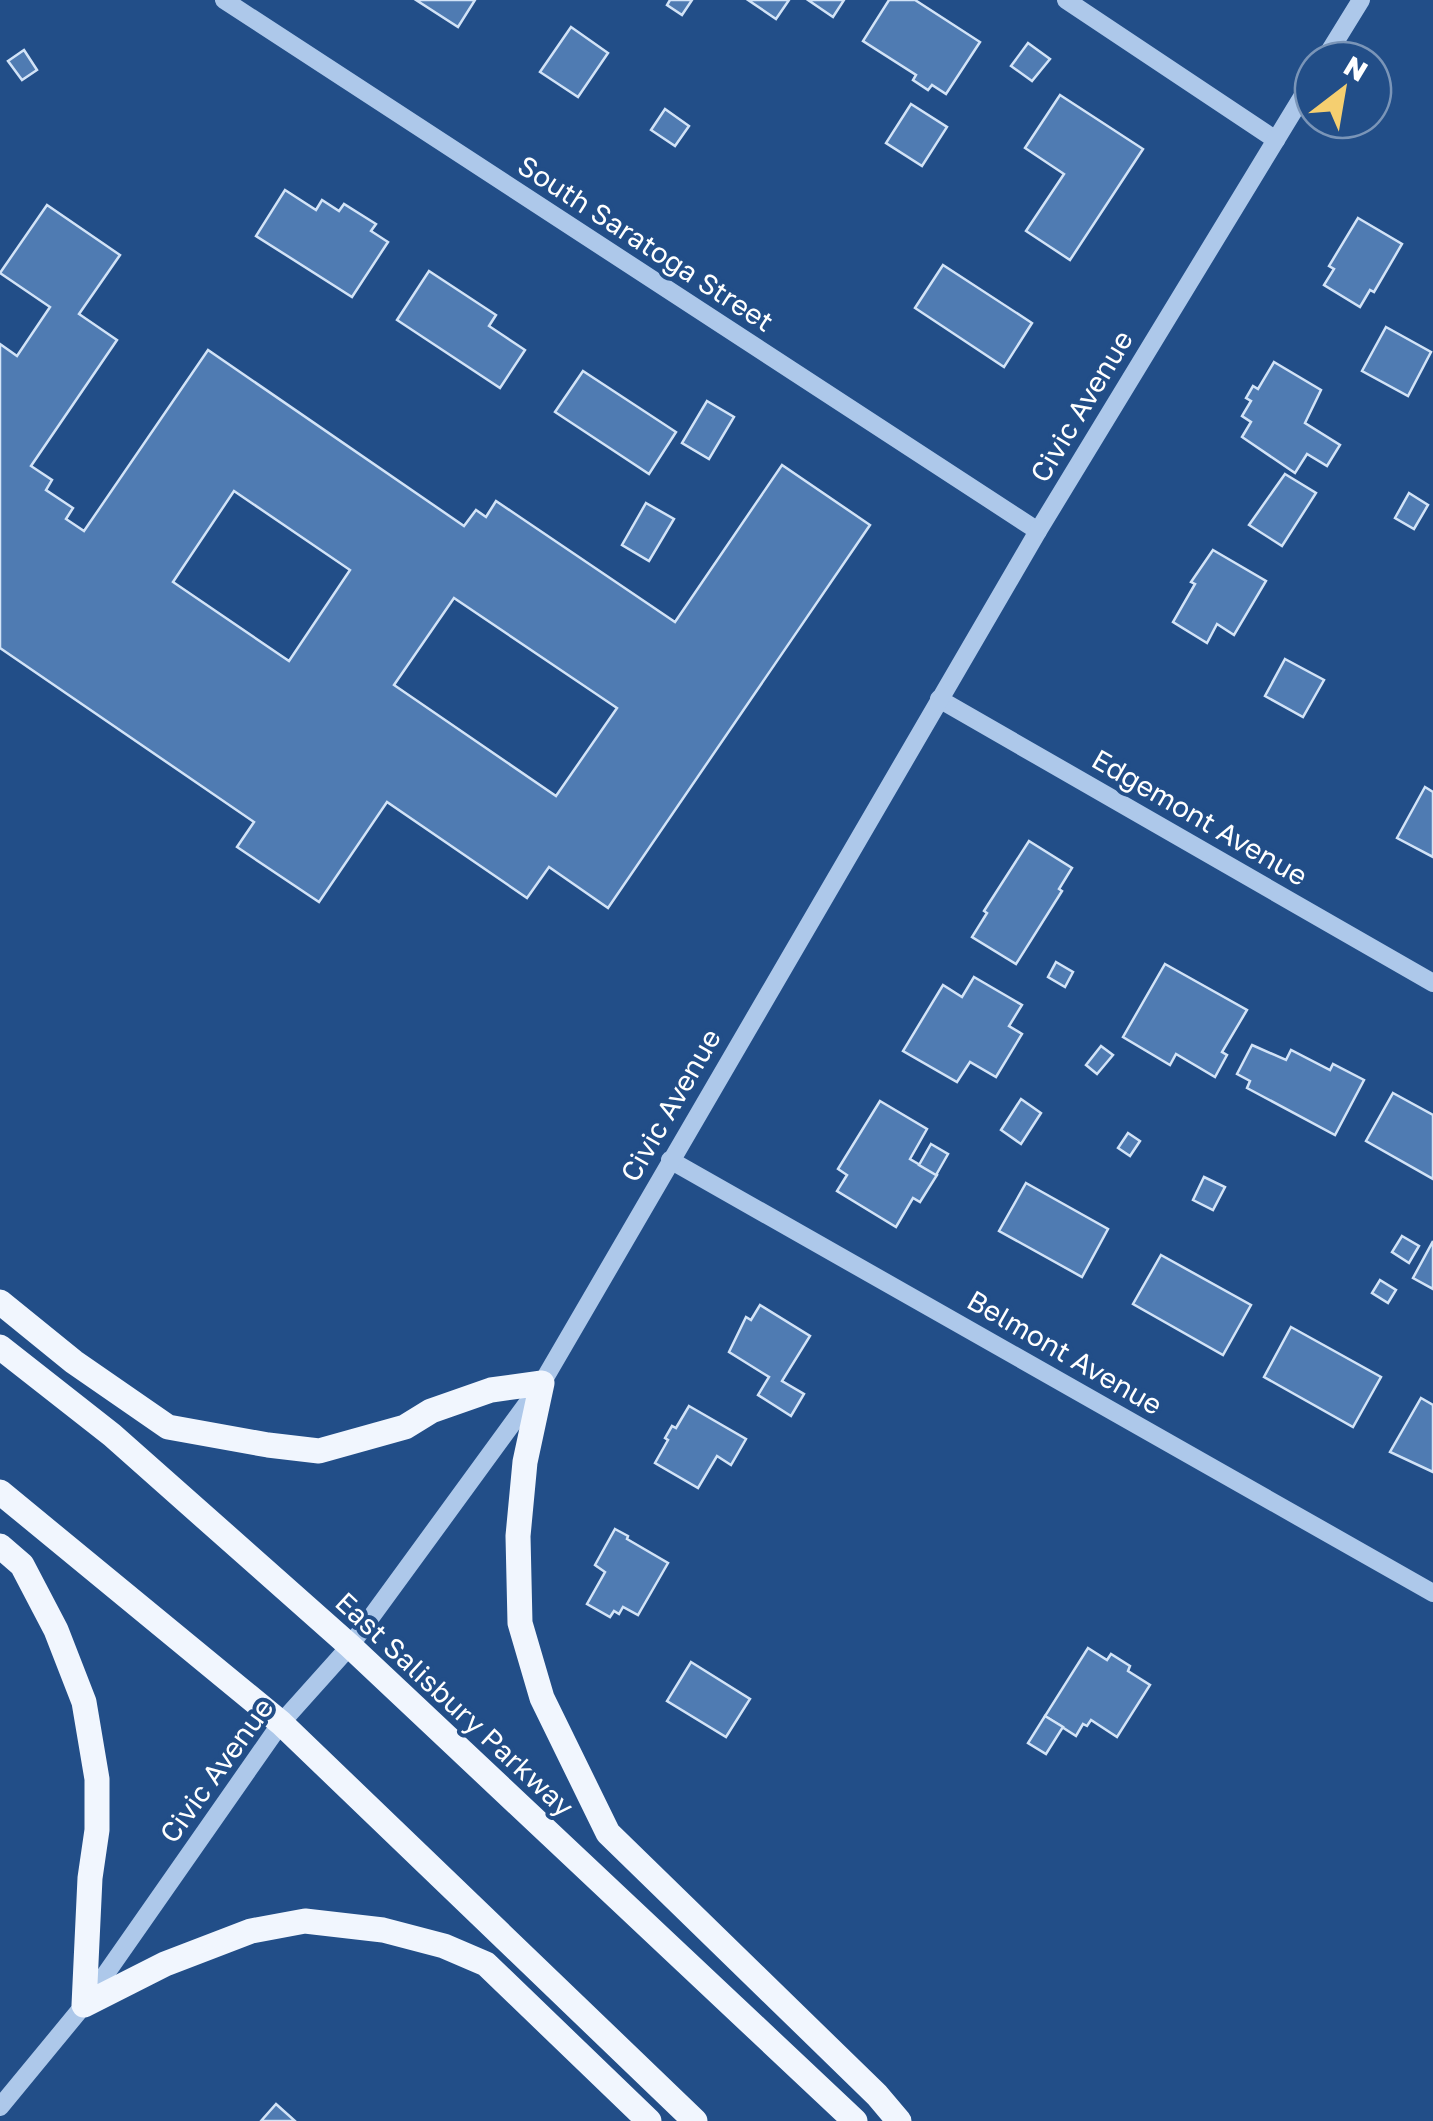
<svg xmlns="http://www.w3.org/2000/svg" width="1433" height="2121" font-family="'Golos Text',sans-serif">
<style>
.building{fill:#4f7bb2;stroke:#d2e3f7;stroke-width:2.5;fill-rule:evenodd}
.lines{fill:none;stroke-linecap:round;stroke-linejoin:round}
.minor{stroke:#adc8ea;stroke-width:18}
.major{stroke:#f1f6fe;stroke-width:25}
.labels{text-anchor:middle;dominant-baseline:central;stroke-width:8;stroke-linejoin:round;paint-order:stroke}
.street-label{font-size:28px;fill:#fff;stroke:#224e88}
</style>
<rect width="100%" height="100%" fill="#224e88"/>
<g class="building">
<path d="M416 0H475L458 27Z"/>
<path d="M670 0H692L682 15 667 5Z"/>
<path d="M748 0H789L776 19Z"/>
<path d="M808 0H844L833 17Z"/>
<path d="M889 0H915L980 42 946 94 932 85 928 90 913 80 916 75 863 41Z"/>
<path d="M571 27 608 53 578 97 540 72Z"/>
<path d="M1028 43 1050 59 1032 81 1011 66Z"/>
<path d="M24 50 37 70 22 80 8 61Z"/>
<path d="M1060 95 1143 149 1070 260 1026 231 1064 174 1025 148Z"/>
<path d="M911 104 947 127 922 166 886 143Z"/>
<path d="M665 109 689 126 675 146 651 130Z"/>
<path d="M285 190 316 210 322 200 339 211 344 204 376 224 371 231 388 242 352 297 256 236Z"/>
<path d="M47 205 120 255 79 314 117 340 31 466 52 480 46 490 73 508 66 519 84 531 208 350 464 526 476 510 486 517 496 501 675 622 782 465 870 525 608 908 549 867 527 898 387 802 319 902 237 847 254 822 0 648V344L17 356 50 307 0 273ZM234 491 350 570 289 661 173 582ZM454 598 617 708 556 796 394 685Z"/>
<path d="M1358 218 1402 244 1374 292 1370 290 1360 307 1324 285 1334 269 1329 266Z"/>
<path d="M943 265 1032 323 1004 367 915 308Z"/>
<path d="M429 271 496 315 489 326 525 350 500 388 397 320Z"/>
<path d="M1386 327 1431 352 1408 396 1362 371Z"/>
<path d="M1274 362 1321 390 1305 423 1340 445 1327 466 1307 454 1295 473 1242 437 1251 422 1242 416 1251 401 1246 398 1253 386 1258 389Z"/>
<path d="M583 371 676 432 649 474 555 412Z"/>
<path d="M707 401 734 417 709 459 682 443Z"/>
<path d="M1285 474 1316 493 1282 546 1249 525Z"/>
<path d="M1409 493 1428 505 1414 529 1395 518Z"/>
<path d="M646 503 674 519 649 561 622 545Z"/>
<path d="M1213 550 1266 581 1234 635 1217 624 1207 643 1173 622 1195 584 1191 582Z"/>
<path d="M1285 659 1324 680 1303 717 1265 696Z"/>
<path d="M1425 787 1433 792V857L1397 838Z"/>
<path d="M1029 841 1072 868 1059 889 1062 891 1016 964 972 937 987 913 984 911Z"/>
<path d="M1056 962 1073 972 1065 987 1048 977Z"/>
<path d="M1165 964 1247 1010 1222 1052 1227 1055 1215 1077 1176 1054 1170 1065 1123 1037Z"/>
<path d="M974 977 1022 1005 1009 1026 1022 1034 996 1077 970 1062 957 1082 903 1051 943 985 962 997Z"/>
<path d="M1252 1045 1286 1060 1291 1050 1330 1070 1333 1064 1364 1080 1335 1135 1247 1088 1250 1081 1237 1074Z"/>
<path d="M1101 1046 1113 1055 1097 1074 1086 1065Z"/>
<path d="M1393 1093 1433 1115V1179L1366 1141Z"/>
<path d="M1021 1099 1041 1113 1021 1144 1001 1130Z"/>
<path d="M880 1101 927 1129 910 1159 937 1175 920 1202 913 1198 896 1227 837 1191 847 1175 838 1169Z"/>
<path d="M1128 1133 1140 1141 1130 1156 1118 1148Z"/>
<path d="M931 1144 948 1154 936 1175 919 1165Z"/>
<path d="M1204 1177 1225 1187 1213 1210 1193 1200Z"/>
<path d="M1026 1183 1108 1229 1082 1277 999 1231Z"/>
<path d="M1402 1236 1419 1246 1409 1263 1392 1252Z"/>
<path d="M1433 1241V1289L1413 1278Z"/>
<path d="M1161 1255 1251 1305 1223 1355 1133 1304Z"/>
<path d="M1380 1280 1396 1290 1388 1303 1372 1293Z"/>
<path d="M760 1305 810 1336 782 1381 804 1394 791 1416 758 1395 769 1377 729 1352 746 1317 751 1320Z"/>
<path d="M1291 1327 1381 1377 1353 1427 1264 1377Z"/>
<path d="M1421 1398 1433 1405V1472L1390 1452Z"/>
<path d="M689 1406 746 1439 731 1465 717 1456 698 1488 655 1463 668 1440 665 1438 672 1426 676 1428Z"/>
<path d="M615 1529 628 1536 627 1539 668 1563 638 1615 623 1607 619 1614 614 1611 610 1617 587 1604 605 1572 595 1565Z"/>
<path d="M1088 1648 1107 1660 1111 1654 1130 1666 1128 1671 1150 1685 1117 1737 1091 1720 1087 1726 1083 1724 1076 1736 1045 1716Z"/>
<path d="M691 1662 750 1699 726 1737 667 1701Z"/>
<path d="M1045 1716 1063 1727 1046 1754 1028 1743Z"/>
<path d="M276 2104 295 2121H261Z"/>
</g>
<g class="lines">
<g class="minor">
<path d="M224 0 1038 531"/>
<path d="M1066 0 1276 140"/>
<path d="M1324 60 1361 0"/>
<path d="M939 699 1433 983"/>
<path d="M670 1160 1433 1593"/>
<path d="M0 2107 84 2005 281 1723 350 1646 542 1383 1038 531 1313 79"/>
</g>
<g class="major">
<path d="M0 1302 74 1362 168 1427 268 1445 319 1451 405 1427 431 1411 491 1390 542 1383 525 1462 518 1536 520 1623 542 1698 608 1833 877 2095 899 2121"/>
<path d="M0 1347 112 1435 350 1646 855 2121"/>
<path d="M0 1492 281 1723 695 2121"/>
<path d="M0 1546 22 1565 56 1630 84 1702 97 1779V1830L90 1878 84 2005 165 1964 251 1931 305 1921 383 1930 444 1946 486 1964 649 2121"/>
</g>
</g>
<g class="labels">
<g class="street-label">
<text transform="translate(646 243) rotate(33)">South Saratoga Street</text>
<text transform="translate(1081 406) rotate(-59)">Civic Avenue</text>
<text transform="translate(1200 817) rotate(30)">Edgemont Avenue</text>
<text transform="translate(670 1105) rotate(-60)">Civic Avenue</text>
<text transform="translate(1065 1352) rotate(30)">Belmont Avenue</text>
<text transform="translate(455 1704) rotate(43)">East Salisbury Parkway</text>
<text transform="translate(216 1770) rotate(-54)">Civic Avenue</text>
</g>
</g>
<g transform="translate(1343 90) rotate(31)"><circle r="48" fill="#224e88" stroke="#7a95b8" stroke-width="2.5"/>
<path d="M0-8L18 38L0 25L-18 38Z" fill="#f5cf70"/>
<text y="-15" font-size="28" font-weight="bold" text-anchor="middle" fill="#ffffff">N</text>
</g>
</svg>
